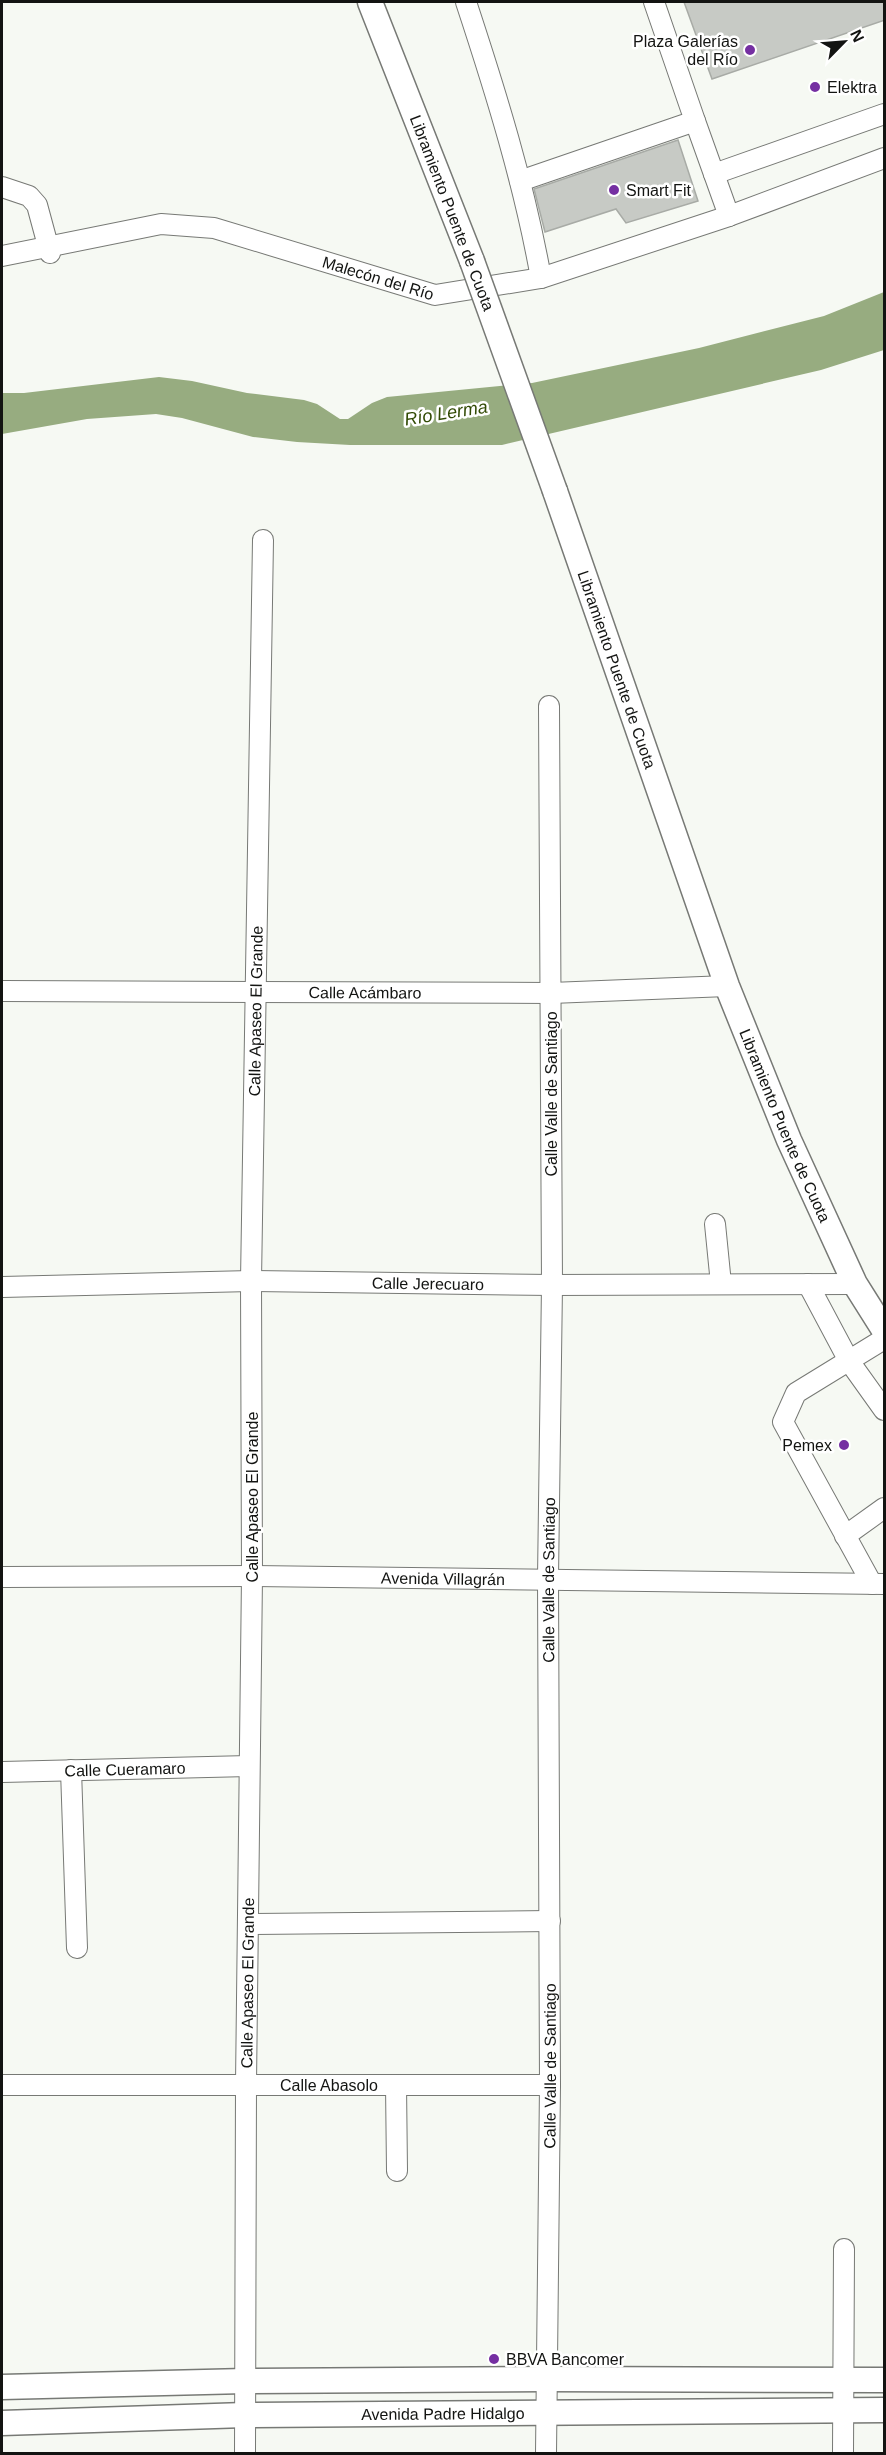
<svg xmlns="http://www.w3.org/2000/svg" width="886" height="2455" font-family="Helvetica,sans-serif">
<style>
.water{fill:#97ac80}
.building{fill:#c7cac5;stroke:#a8aba6;stroke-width:1.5}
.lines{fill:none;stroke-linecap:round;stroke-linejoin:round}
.minor-casing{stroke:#777975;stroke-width:22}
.major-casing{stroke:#777975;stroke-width:27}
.minor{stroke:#fff;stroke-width:20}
.major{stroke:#fff;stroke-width:24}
.major-bridge-casing{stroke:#777975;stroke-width:27;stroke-linecap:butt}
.major-bridge{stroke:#fff;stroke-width:24}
.poi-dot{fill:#752fa2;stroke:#fff;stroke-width:2}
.labels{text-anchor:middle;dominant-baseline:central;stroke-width:5;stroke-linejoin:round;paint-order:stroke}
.poi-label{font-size:16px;fill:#131412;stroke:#fff;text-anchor:start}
.street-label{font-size:16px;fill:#131412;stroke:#fff}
.water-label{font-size:18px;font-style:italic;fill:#314a04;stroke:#fff}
</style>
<rect width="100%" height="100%" fill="#f6f9f3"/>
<path class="water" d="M884 292V350L821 370 502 445H350L297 442 253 437 182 418 156 414 87 419 2 434V393H24L159 377 192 381 247 393 304 400 317 404 340 419H348L372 403 387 397 532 383 699 348 824 316Z"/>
<g class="building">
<path d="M684 2H885V20L712 79Z"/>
<path d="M678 140 698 201 626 223 616 209 545 232 534 189Z"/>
</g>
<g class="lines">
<defs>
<g id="minor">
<path d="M466 2C496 93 524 183 541 278"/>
<path d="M695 121 729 216"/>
<path d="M714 174 884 114"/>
<path d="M520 181 695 121 654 2"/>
<path d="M2 187 29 196 37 205 50 253"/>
<path id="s1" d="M2 256 161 224 214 228 435 295 541 278 729 216 884 158"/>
<path id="s2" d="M2 991 551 993 727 986"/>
<path d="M715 1224 721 1284"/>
<path d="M808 1284 849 1361 884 1410"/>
<path id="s3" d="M2 1287 251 1281 552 1285 855 1284"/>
<path d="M845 1536 884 1508"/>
<path id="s4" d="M2 1577 252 1576 884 1584"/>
<path d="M872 1584 783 1422 796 1393 884 1339"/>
<path d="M71 1770 77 1948"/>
<path id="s5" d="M2 1772 249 1766"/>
<path d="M249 1924 550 1921"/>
<path id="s6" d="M2 2085H550"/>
<path d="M396 2085 397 2171"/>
<path id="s7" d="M245 2454 246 2084 252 1576 251 1281 263 540"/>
<path id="s8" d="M546 2454 550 2085 548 1578 552 1285 549 706"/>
<path d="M843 2454 844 2249"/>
</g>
<g id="major">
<path d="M370 2 472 261"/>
<path id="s9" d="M555 491 727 986 789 1140 855 1284 884 1330"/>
<path d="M2 2387 245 2381 545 2379 884 2380"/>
<path id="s10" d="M2 2423 245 2415 884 2410"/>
</g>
</defs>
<use href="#minor" class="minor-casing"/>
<use href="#major" class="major-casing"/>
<use href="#minor" class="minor"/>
<use href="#major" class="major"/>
<defs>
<path id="major-bridge" d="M472 261 555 491"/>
</defs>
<use href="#major-bridge" class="major-bridge-casing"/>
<use href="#major-bridge" class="major-bridge"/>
</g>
<g class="poi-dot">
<circle cx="750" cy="50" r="6"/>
<circle cx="815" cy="87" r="6"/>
<circle cx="614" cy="190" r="6"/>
<circle cx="844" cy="1445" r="6"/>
<circle cx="494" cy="2359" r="6"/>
</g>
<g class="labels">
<g class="poi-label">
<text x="738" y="41" text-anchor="end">Plaza Galerías<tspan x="738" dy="18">del Río</tspan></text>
<text x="827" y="87">Elektra</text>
<text x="626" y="190">Smart Fit</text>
<text x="832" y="1445" text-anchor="end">Pemex</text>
<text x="506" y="2359">BBVA Bancomer</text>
</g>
<g class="street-label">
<text transform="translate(452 213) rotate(69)">Libramiento Puente de Cuota</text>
<text stroke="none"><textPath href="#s1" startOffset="387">Malecón del Río</textPath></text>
<text stroke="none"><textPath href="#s9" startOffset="189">Libramiento Puente de Cuota</textPath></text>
<text stroke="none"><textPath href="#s2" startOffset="363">Calle Acámbaro</textPath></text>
<text stroke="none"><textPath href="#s7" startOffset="1443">Calle Apaseo El Grande</textPath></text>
<text transform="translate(551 1094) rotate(-90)">Calle Valle de Santiago</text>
<text stroke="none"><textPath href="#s9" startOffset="675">Libramiento Puente de Cuota</textPath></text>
<text stroke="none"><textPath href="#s3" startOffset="426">Calle Jerecuaro</textPath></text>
<text transform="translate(252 1497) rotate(-90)">Calle Apaseo El Grande</text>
<text stroke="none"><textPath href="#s4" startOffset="441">Avenida Villagrán</textPath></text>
<text stroke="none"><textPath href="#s8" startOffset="874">Calle Valle de Santiago</textPath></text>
<text stroke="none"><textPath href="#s5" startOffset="123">Calle Cueramaro</textPath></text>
<text stroke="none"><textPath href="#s7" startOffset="471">Calle Apaseo El Grande</textPath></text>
<text stroke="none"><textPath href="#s8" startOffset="388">Calle Valle de Santiago</textPath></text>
<text stroke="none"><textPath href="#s6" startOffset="327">Calle Abasolo</textPath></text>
<text stroke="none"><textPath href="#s10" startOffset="441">Avenida Padre Hidalgo</textPath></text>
</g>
<g class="water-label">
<text transform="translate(446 413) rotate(-9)">Río Lerma</text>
</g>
</g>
<rect width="886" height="2455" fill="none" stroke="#131412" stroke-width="6"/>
<g transform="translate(844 42) rotate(65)" stroke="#ffffff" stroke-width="4.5" paint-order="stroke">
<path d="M0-4.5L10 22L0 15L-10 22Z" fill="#131412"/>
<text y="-9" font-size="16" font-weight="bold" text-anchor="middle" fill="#131412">N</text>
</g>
</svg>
